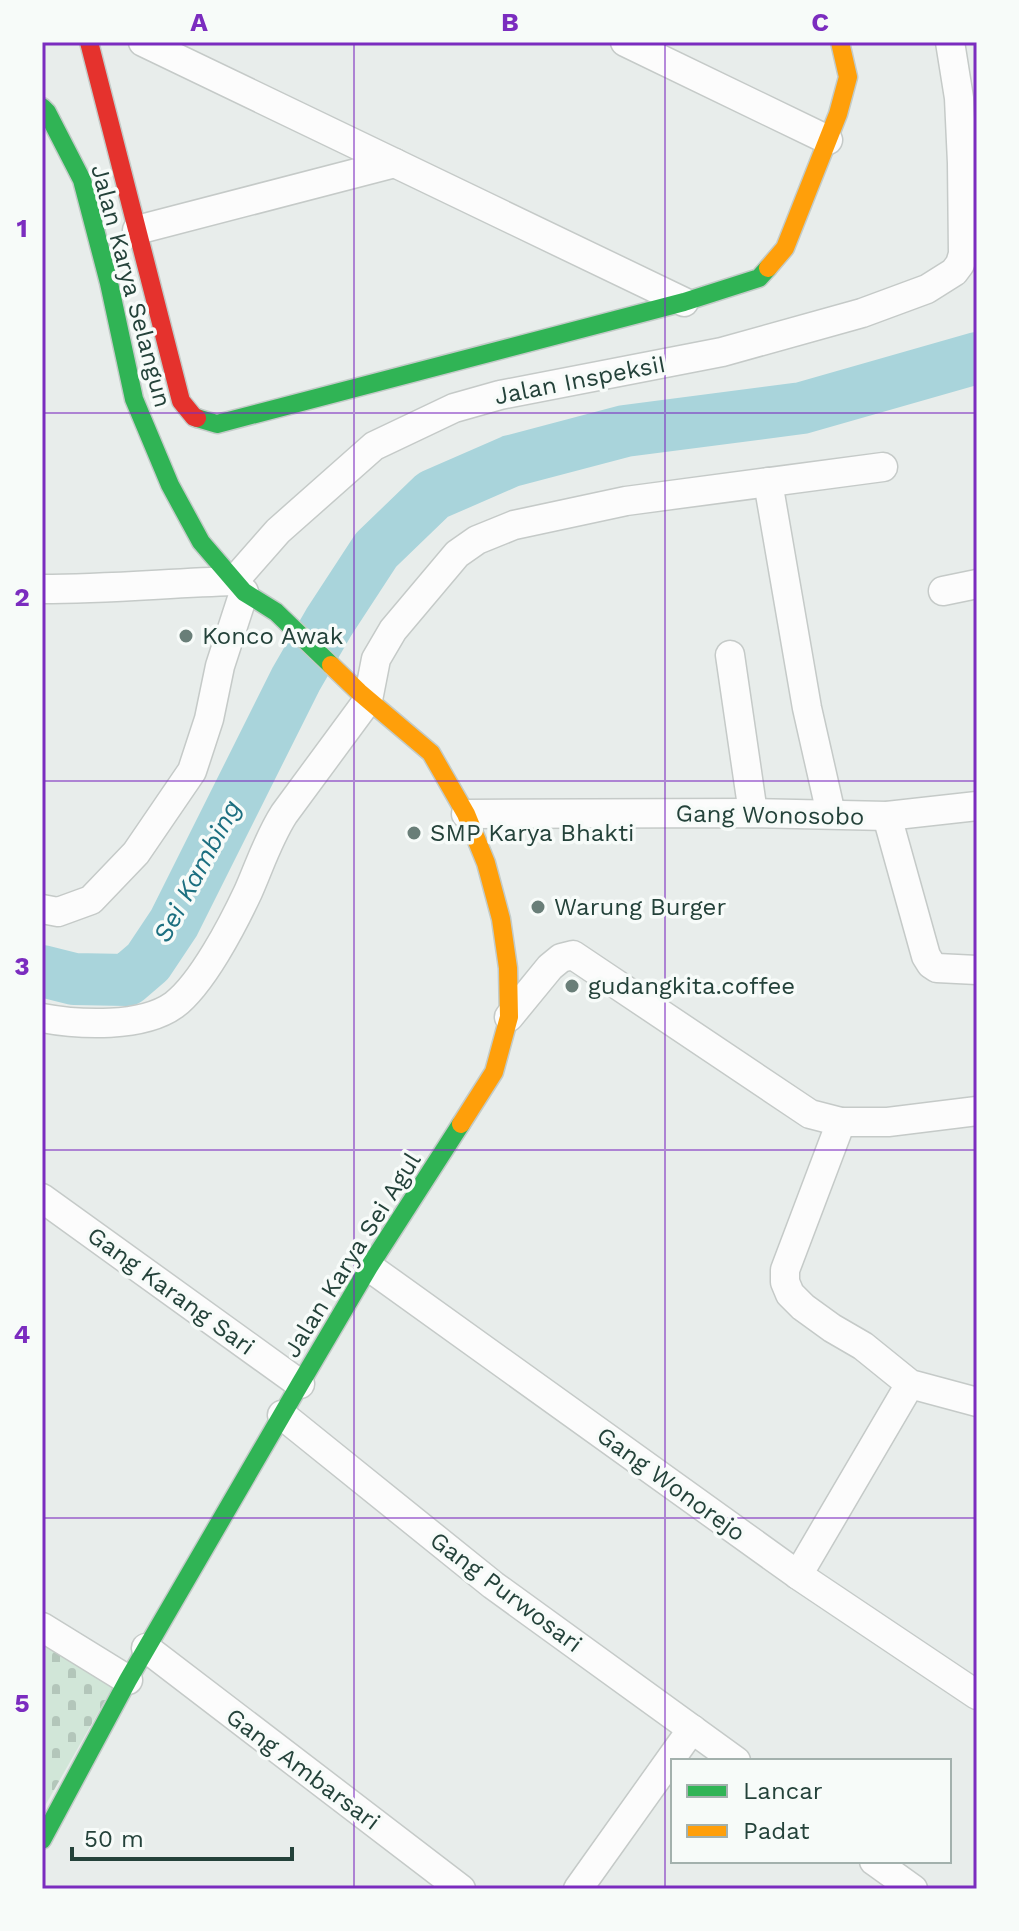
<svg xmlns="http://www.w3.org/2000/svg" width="1019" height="1931" font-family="'Work Sans',sans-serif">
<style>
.cemetery{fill:url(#cemetery-stones)}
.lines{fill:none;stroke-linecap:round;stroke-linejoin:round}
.river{stroke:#a9d4db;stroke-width:52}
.street-casing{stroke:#c5cac8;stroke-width:31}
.fast-casing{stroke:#c3cbc8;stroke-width:21}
.slow-casing{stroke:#c3cbc8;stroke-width:21}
.jam-casing{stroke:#c3cbc8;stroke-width:21}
.street{stroke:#fcfcfc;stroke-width:28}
.fast{stroke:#30b455;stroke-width:18}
.slow{stroke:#ff9f0a;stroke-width:18}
.jam{stroke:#e5322d;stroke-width:18}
.grid{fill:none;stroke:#7b2cbf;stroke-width:2;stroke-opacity:0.55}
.poi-dot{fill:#697e78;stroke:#f7fbf9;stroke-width:3}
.labels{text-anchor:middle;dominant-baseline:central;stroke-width:7;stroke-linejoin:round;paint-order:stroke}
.street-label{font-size:24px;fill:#24423a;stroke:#f7fbf9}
.poi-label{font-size:24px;fill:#24423a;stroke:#f7fbf9;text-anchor:start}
.water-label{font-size:26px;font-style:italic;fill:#1c6f80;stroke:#f7fbf9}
.neatline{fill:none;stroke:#7b2cbf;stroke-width:3}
.grid-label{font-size:26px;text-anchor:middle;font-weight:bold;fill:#7b2cbf}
</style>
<defs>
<pattern id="cemetery-stones" width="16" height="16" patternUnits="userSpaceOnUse" patternTransform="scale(2)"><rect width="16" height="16" fill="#d1e6d8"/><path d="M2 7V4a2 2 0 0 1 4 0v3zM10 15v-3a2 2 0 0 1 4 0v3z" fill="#b3c6ba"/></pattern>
</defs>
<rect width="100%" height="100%" fill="#e8edeb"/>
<path class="cemetery" d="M42 1638 115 1683 42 1811Z"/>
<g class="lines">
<path class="river" d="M42 971 74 979 127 980 148 962 174 923 296 679 329 622 376 550 433 495 511 461 625 431 802 408 977 358"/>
<defs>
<g id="street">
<path d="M143 42 684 302"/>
<path d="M625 42 828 140"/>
<path d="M137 230 395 163"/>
<path d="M768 482 807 708 831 814"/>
<path d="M42 589C106 589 170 583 234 581L278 531 374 446 454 408 500 395 722 352 862 313 927 289 954 272 960 264 963 254 962 163 959 98 950 42"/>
<path d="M943 591 977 584"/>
<path d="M730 655 753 813"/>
<path d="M466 814 753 813 887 816 977 806"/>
<path d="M887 816 926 956 931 964 937 968 977 970"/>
<path d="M42 909 58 912 91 900 136 853 192 771 209 719 220 666 244 592"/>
<path d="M509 1017 550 967 561 958 573 955 810 1114 841 1122H888L977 1111"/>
<path d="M42 1018C80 1025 142 1028 174 1005 202 984 233 924 248 892 260 865 268 839 284 814L368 700 376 659 393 630 457 554 477 540 514 525 626 501 883 467"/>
<path d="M841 1122 785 1270V1282L790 1294 803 1307 832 1328 863 1346 910 1384 977 1402"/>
<path d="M42 1198 300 1384"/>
<path d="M369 1267 798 1575 977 1695"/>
<path d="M282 1415 493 1585 736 1761"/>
<path d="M798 1575 910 1384"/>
<path d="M42 1627 128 1680"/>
<path d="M146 1648 461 1889"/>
<path d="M874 1861 913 1889"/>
<path d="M578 1889 692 1729"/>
</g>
<g id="fast">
<path d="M42 107 47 112 82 180 109 283 134 399 170 485 201 542 244 592 276 612 331 665"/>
<path d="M197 418 217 424 684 302 759 278 768 268"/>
<path d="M42 1840 128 1680 300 1384 369 1267 461 1124"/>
</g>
<g id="slow">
<path d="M768 268 785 248 838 114 848 77 840 42"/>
<path d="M331 665 359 692 431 753 466 814 486 863 501 919 508 968 509 1017 494 1072 461 1124"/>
</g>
<path id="jam" d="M89 42 181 401 194 417 197 418"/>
</defs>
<use href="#street" class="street-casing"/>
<use href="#fast" class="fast-casing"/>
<use href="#slow" class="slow-casing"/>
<use href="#jam" class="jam-casing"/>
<use href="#street" class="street"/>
<use href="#fast" class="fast"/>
<use href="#slow" class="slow"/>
<use href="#jam" class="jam"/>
</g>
<path class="grid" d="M354 42V1889M665 42V1889M42 413H977M42 781H977M42 1150H977M42 1518H977"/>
<g class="poi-dot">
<circle cx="186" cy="636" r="8"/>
<circle cx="414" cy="833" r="8"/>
<circle cx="538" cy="907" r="8"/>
<circle cx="572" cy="986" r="8"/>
</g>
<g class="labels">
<g class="street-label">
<text transform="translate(131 286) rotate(75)">Jalan Karya Selangun</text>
<text transform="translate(580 380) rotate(-11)">Jalan InspeksiI</text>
<text transform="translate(770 815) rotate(1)">Gang Wonosobo</text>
<text transform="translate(352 1255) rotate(-58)">Jalan Karya Sei Agul</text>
<text transform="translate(171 1291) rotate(36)">Gang Karang Sari</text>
<text transform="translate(671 1484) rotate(36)">Gang Wonorejo</text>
<text transform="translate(506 1592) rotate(37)">Gang Purwosari</text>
<text transform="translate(303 1769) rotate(37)">Gang Ambarsari</text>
</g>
<g class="poi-label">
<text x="202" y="636">Konco Awak</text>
<text x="430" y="833">SMP Karya Bhakti</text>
<text x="554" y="907">Warung Burger</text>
<text x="588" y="986">gudangkita.coffee</text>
</g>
<g class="water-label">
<text transform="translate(197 871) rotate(-62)">Sei Kambing</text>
</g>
</g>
<rect width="1019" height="1931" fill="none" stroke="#f7fbf9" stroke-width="88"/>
<rect x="671" y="1759" width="280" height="104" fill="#f7fbf9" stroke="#a3b1ad" stroke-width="2"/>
<rect x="687" y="1785" width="40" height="12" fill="#30b455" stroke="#a3b1ad" stroke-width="2"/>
<text x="743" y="1799" font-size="24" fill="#24423a">Lancar</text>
<rect x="687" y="1825" width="40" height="12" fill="#ff9f0a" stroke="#a3b1ad" stroke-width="2"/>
<text x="743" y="1839" font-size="24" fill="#24423a">Padat</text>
<path d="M72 1847v12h220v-12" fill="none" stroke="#24423a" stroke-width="4"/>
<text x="84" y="1847" font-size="24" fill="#24423a" stroke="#f7fbf9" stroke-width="6" paint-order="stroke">50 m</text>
<rect x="44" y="44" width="931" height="1843" class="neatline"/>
<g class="grid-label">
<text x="199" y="31">A</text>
<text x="510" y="31">B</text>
<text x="820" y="31">C</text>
<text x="22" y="237">1</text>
<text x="22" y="606">2</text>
<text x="22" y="975">3</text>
<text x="22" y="1343">4</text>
<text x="22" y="1712">5</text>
</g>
</svg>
